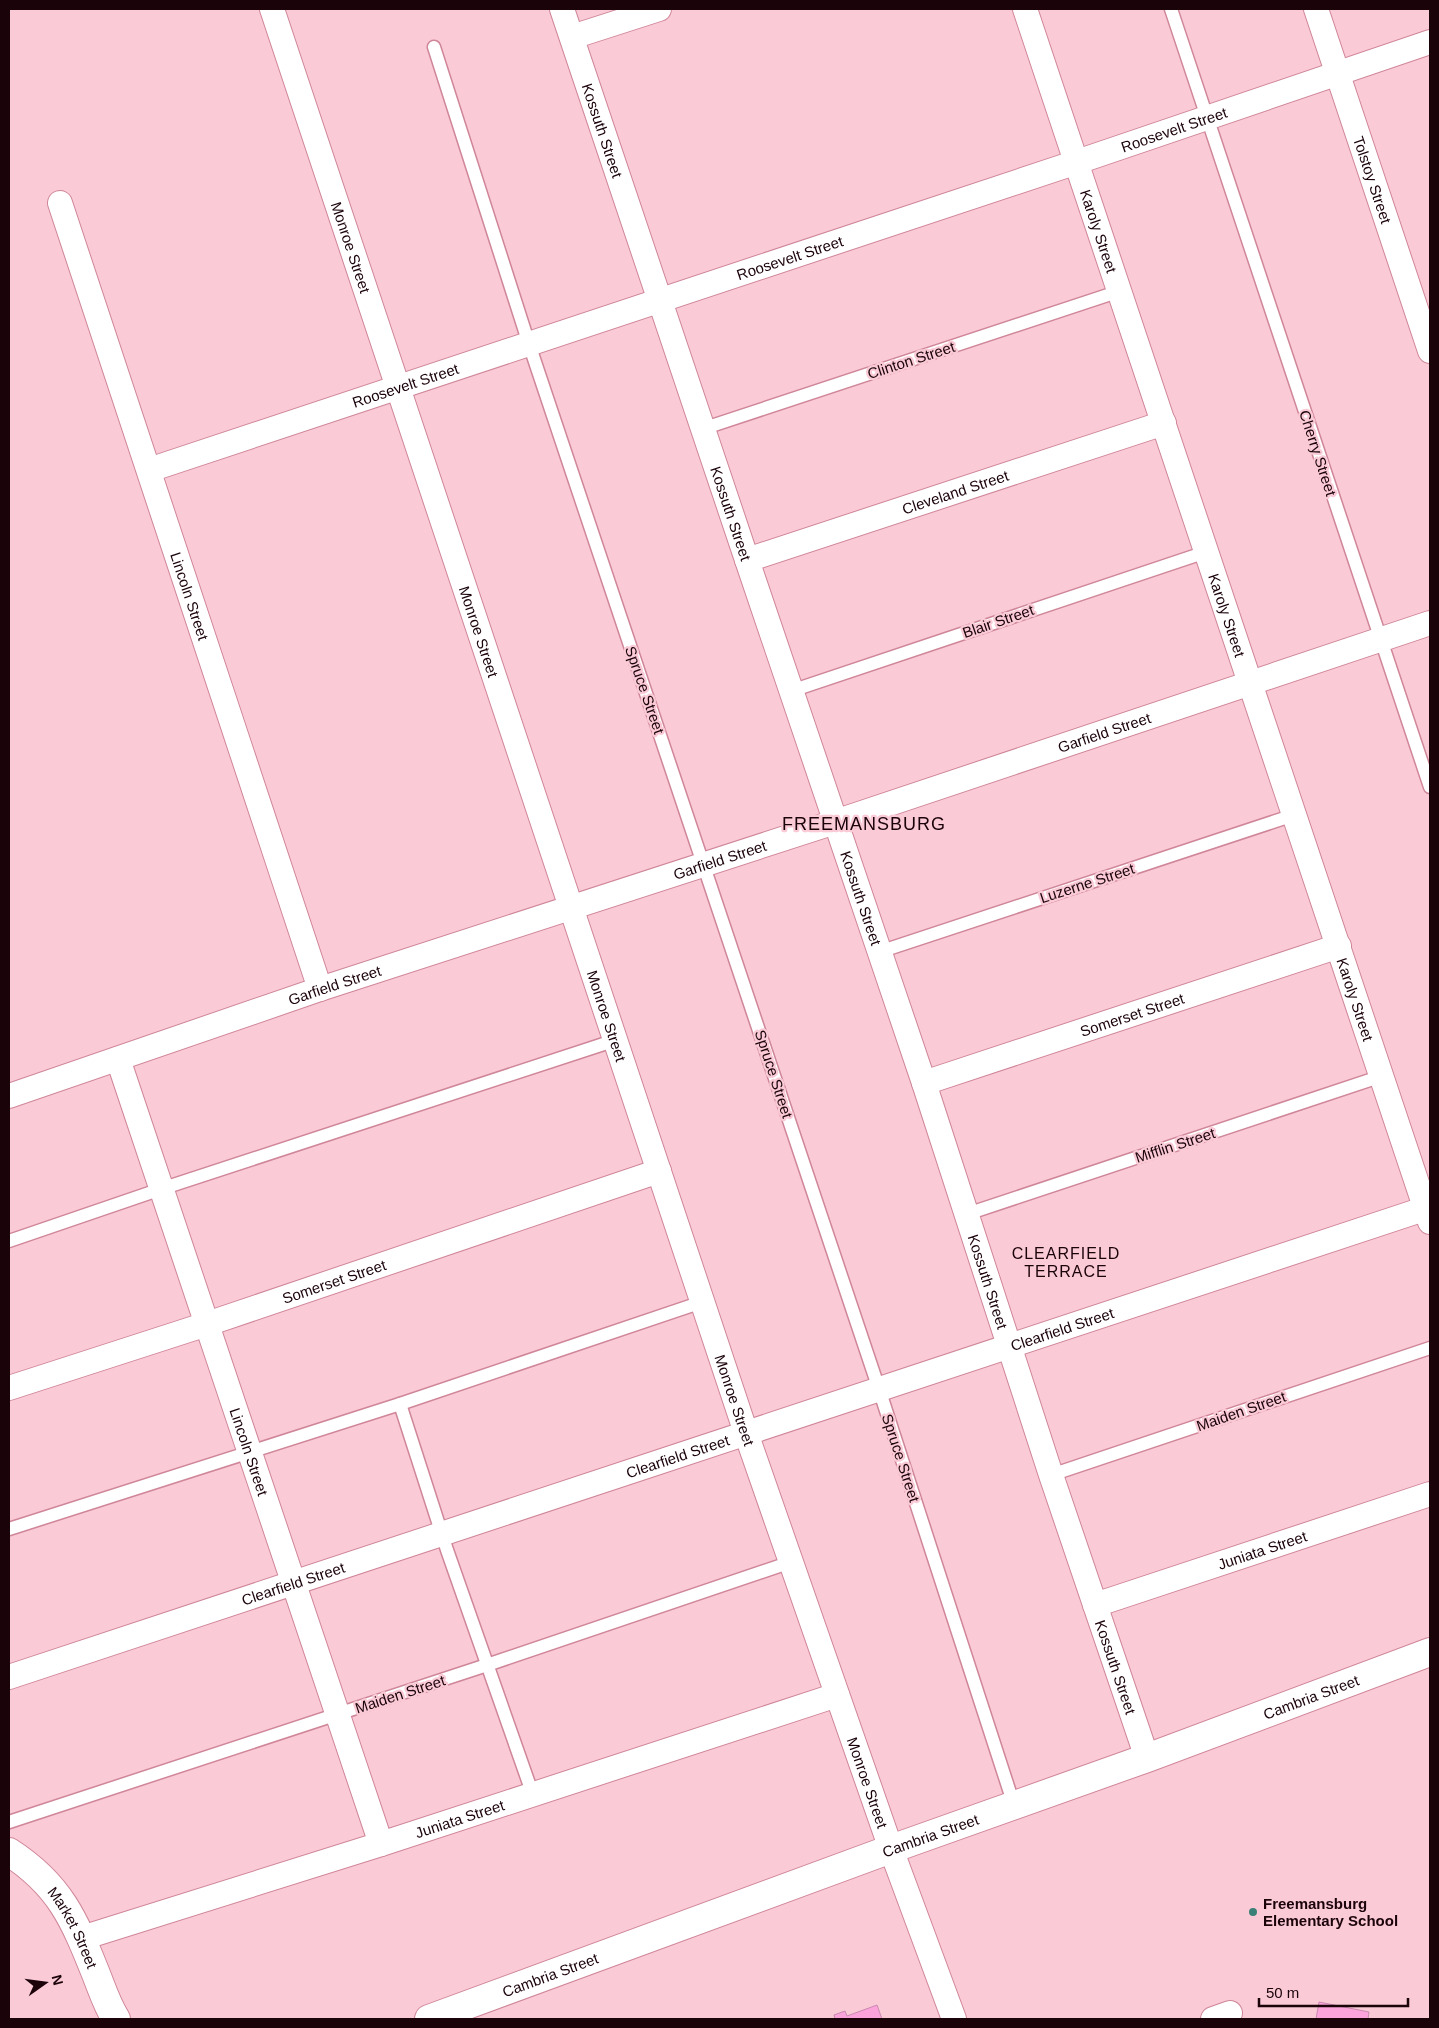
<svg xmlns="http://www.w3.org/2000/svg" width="1439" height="2028" font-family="Arial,sans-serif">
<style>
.building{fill:#fda3db;stroke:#c98ab0}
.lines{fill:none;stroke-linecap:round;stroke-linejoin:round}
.lane-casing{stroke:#cf8699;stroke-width:15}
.street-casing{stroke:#cf8699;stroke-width:26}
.secondary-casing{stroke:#cf8699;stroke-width:30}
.lane{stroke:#fff;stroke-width:12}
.street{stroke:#fff;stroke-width:24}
.secondary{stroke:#fff;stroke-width:28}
.poi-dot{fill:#3b8076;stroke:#facad6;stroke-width:2}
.labels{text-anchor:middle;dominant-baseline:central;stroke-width:4.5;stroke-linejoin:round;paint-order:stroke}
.street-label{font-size:15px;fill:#1b030a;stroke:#facad6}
.poi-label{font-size:15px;font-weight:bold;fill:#1b030a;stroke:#facad6;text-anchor:start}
.neighbourhood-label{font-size:16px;letter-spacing:1px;fill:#1b030a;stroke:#facad6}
.quarter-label{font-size:18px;letter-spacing:1px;fill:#1b030a;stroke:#facad6}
</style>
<rect width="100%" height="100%" fill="#facad6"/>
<g class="building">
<path d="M1319 2002 1369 2012 1368 2019H1316Z"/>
<path d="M877 2005 882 2019H835L834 2015 845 2011 847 2016Z"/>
</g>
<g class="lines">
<defs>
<g id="lane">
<path d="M1171 9 1430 787"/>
<path d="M434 47 529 344 879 1389 1014 1805"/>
<path d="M702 429 1120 291"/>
<path d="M791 691 1206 552"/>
<path d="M879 952 1294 815"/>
<path d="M967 1214 1382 1076"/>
<path d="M9 1241 161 1189 616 1040"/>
<path d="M400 1404 447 1550 533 1795"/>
<path d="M1051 1475 1430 1348"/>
<path d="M9 1529 400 1404 702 1302"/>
<path d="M9 1822 487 1665 791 1562"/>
</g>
<g id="street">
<path id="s1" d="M272 9 746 1433 891 1849 954 2019"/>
<path id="s2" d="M562 9 747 560 924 1083 1051 1475 1147 1758"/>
<path id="s3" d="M1025 9 1430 1222"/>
<path id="s4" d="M1316 9 1430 351"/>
<path d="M572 37 659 9"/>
<path id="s5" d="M60 203 320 989"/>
<path id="s6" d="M149 470 1077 162 1430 42"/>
<path id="s7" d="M747 560 1164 423"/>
<path id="s8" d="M118 1059 381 1844"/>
<path id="s9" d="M924 1083 1339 946"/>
<path id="s10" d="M9 1096 320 989 835 822 1430 623"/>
<path id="s11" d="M9 1388 207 1324 659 1171"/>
<path id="s12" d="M1095 1605 1430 1494"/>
<path id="s13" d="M9 1677 1430 1207"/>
<path id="s14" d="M82 1938 381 1844 837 1695"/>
<path d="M1213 2019 1230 2013"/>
</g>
<g id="secondary">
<path id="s15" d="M9 1852C60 1885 74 1919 96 1974 102 1989 107 2005 116 2019"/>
<path id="s16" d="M429 2019 891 1849 1147 1758 1430 1652"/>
</g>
</defs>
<use href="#lane" class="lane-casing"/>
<use href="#street" class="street-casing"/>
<use href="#secondary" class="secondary-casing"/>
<use href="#lane" class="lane"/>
<use href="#street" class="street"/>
<use href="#secondary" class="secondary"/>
</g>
<circle class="poi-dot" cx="1253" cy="1912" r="5"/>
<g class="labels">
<g class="street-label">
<text stroke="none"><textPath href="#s2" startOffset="128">Kossuth Street</textPath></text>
<text stroke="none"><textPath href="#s6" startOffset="1080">Roosevelt Street</textPath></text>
<text stroke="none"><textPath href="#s4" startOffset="180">Tolstoy Street</textPath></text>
<text stroke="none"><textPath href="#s3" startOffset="234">Karoly Street</textPath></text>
<text stroke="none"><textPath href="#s1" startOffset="251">Monroe Street</textPath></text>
<text stroke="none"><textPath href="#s6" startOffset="675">Roosevelt Street</textPath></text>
<text transform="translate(911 360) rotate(-18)">Clinton Street</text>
<text stroke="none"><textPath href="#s6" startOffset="270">Roosevelt Street</textPath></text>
<text transform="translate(1318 453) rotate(72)">Cherry Street</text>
<text stroke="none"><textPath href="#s7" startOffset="219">Cleveland Street</textPath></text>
<text stroke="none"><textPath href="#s2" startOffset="532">Kossuth Street</textPath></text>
<text stroke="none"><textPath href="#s5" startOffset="414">Lincoln Street</textPath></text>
<text stroke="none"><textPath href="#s3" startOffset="639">Karoly Street</textPath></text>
<text transform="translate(998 621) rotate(-19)">Blair Street</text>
<text stroke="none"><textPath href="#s1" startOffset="656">Monroe Street</textPath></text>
<text transform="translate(645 690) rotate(71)">Spruce Street</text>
<text stroke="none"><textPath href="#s10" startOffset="1154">Garfield Street</textPath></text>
<text stroke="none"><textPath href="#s10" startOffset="749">Garfield Street</textPath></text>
<text transform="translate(1087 883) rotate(-18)">Luzerne Street</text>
<text stroke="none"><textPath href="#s2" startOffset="938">Kossuth Street</textPath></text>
<text stroke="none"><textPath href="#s10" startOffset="344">Garfield Street</textPath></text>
<text stroke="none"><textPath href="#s3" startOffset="1044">Karoly Street</textPath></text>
<text stroke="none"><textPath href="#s9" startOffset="219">Somerset Street</textPath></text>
<text stroke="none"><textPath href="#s1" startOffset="1061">Monroe Street</textPath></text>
<text transform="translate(774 1074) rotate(72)">Spruce Street</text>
<text transform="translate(1175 1145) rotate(-18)">Mifflin Street</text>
<text stroke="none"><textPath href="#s11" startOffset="342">Somerset Street</textPath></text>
<text stroke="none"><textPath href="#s2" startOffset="1342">Kossuth Street</textPath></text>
<text stroke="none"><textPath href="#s13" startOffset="1109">Clearfield Street</textPath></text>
<text stroke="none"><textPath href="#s1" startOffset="1466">Monroe Street</textPath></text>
<text transform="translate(1241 1411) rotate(-19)">Maiden Street</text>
<text stroke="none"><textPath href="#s8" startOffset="414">Lincoln Street</textPath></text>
<text stroke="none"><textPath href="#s13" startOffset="704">Clearfield Street</textPath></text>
<text transform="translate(901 1458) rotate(72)">Spruce Street</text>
<text stroke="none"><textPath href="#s12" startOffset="176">Juniata Street</textPath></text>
<text stroke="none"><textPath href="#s13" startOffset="299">Clearfield Street</textPath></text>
<text stroke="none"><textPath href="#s2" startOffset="1748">Kossuth Street</textPath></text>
<text transform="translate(400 1694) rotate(-18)">Maiden Street</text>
<text stroke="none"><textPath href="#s16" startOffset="939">Cambria Street</textPath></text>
<text stroke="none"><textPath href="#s1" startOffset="1871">Monroe Street</textPath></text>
<text stroke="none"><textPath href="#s14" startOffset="396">Juniata Street</textPath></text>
<text stroke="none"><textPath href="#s16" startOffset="534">Cambria Street</textPath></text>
<text stroke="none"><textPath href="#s15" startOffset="101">Market Street</textPath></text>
<text stroke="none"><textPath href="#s16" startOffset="129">Cambria Street</textPath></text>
</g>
<g class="poi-label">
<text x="1263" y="1903">Freemansburg<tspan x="1263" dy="17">Elementary School</tspan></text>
</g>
<g class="neighbourhood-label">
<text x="1066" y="1253">CLEARFIELD<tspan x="1066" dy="18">TERRACE</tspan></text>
</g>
<g class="quarter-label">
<text x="864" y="824">FREEMANSBURG</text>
</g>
</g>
<rect width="1439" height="2028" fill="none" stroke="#1b030a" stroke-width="20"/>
<g transform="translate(45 1983) rotate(76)" stroke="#facad6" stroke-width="4" paint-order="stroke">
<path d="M0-4L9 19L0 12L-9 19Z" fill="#1b030a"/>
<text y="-8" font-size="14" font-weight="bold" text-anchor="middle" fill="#1b030a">N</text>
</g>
<path d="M1259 1998v8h149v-8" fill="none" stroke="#1b030a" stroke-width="2.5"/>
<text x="1266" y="1998" font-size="15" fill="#1b030a" stroke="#facad6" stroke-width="4" paint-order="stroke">50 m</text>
</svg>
